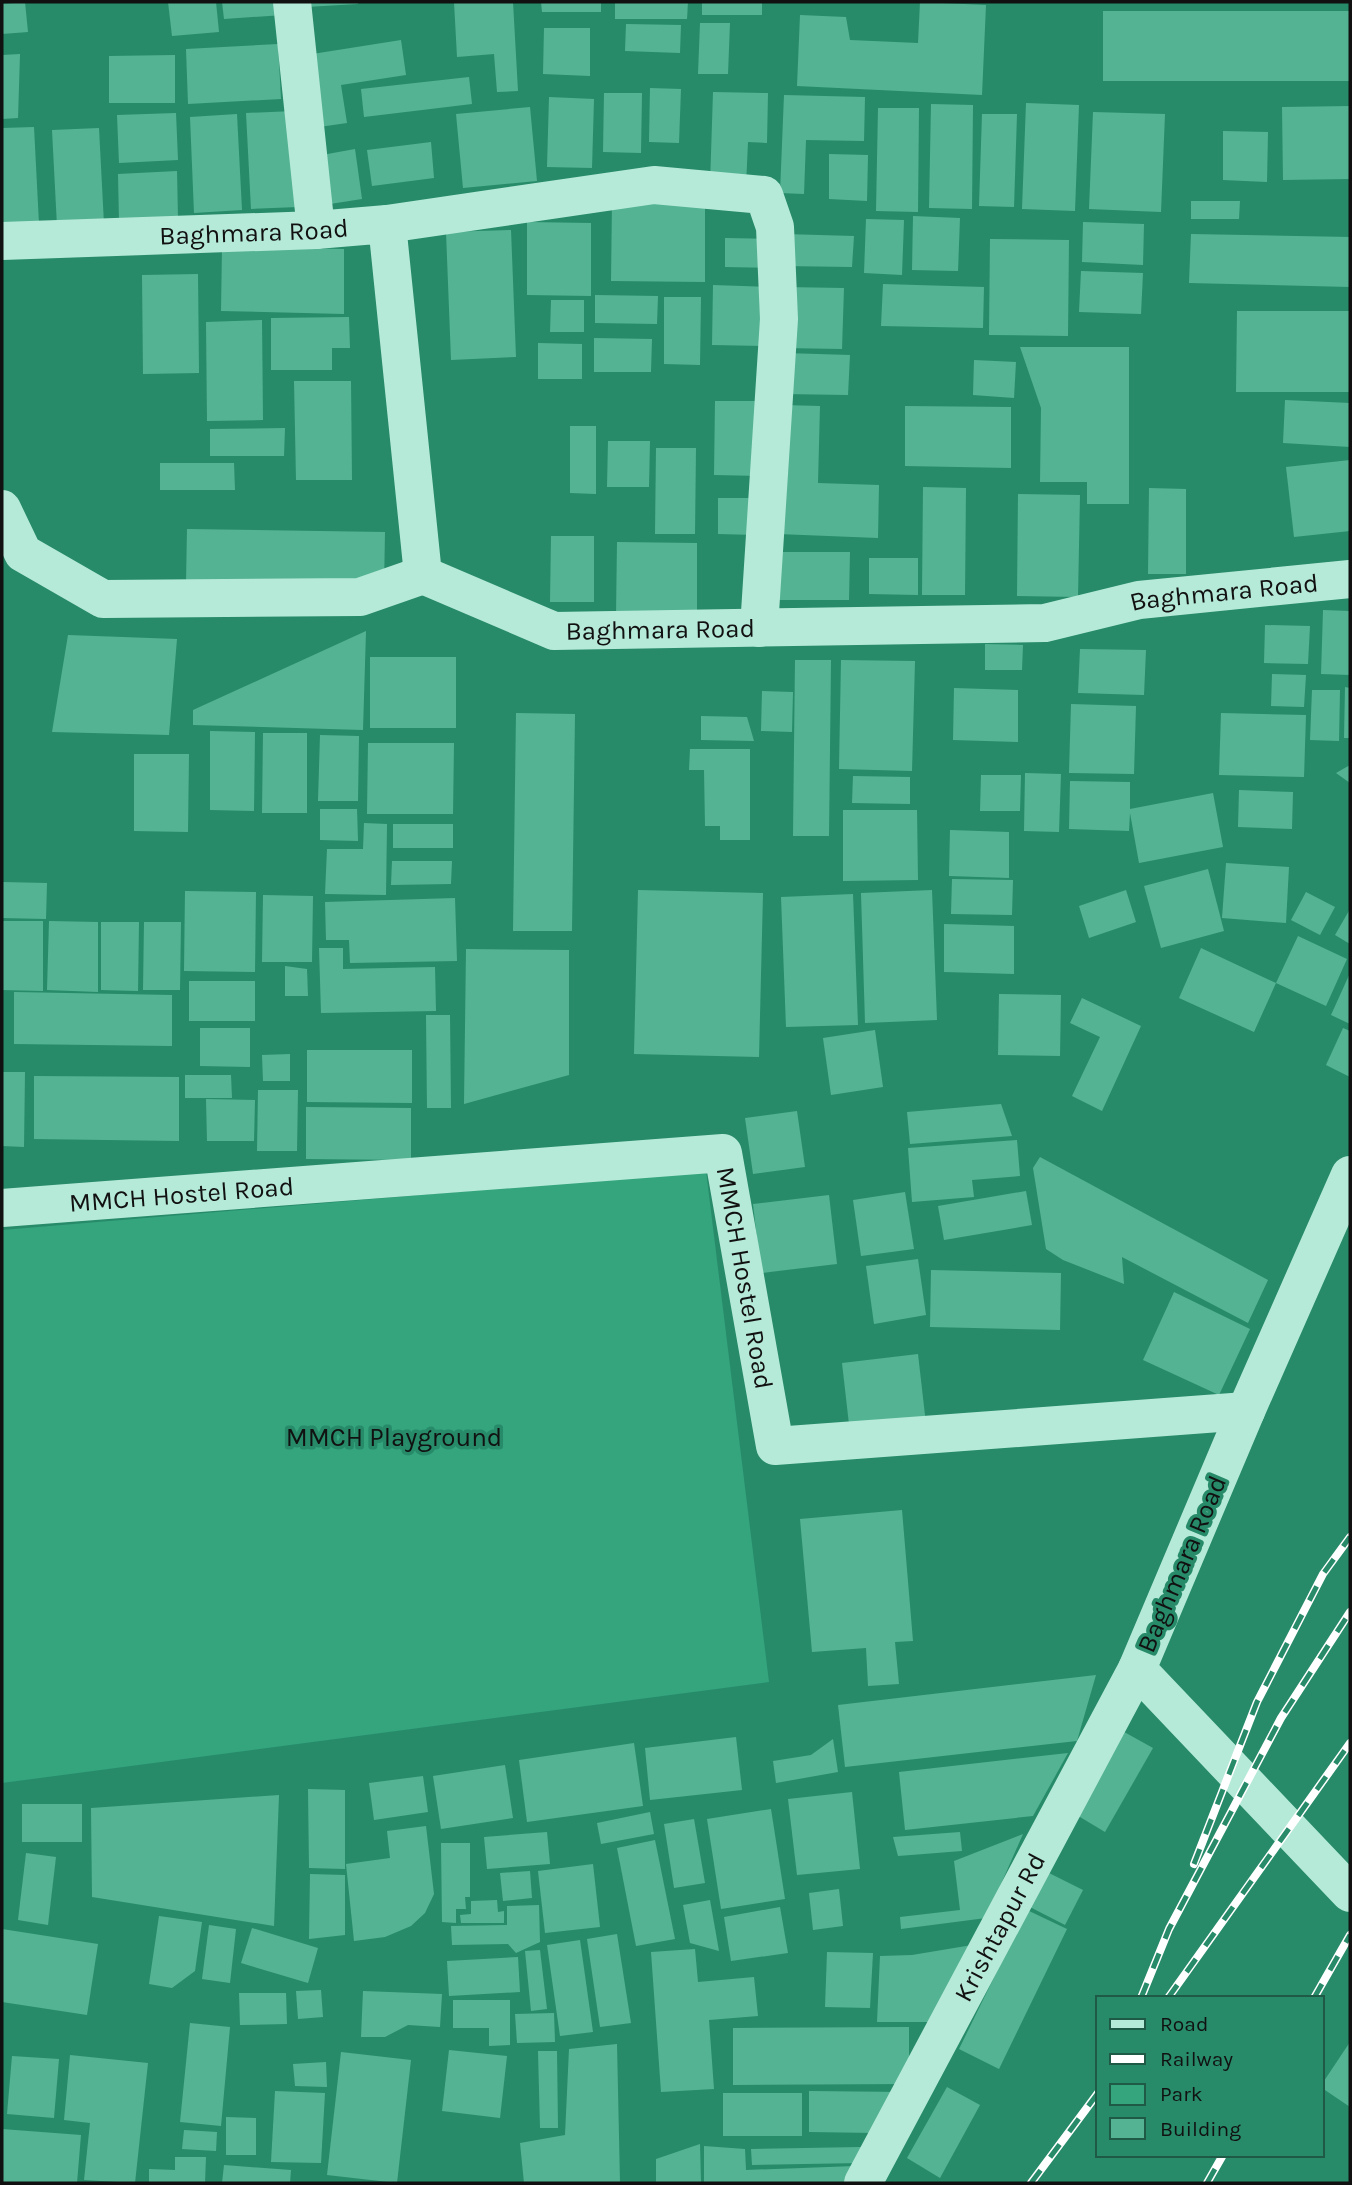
<svg xmlns="http://www.w3.org/2000/svg" width="1352" height="2185" font-family="Karla,sans-serif">
<style>
.green{fill:#35a57e}
.building{fill:#54b393}
.lines{fill:none;stroke-linecap:round;stroke-linejoin:round}
.minor{stroke:#b6ead8;stroke-width:38}
.rail-casing{stroke:#fff;stroke-width:8}
.rail{stroke:#278b6a;stroke-width:5;stroke-dasharray:16;stroke-linecap:butt}
.labels{text-anchor:middle;dominant-baseline:central;stroke-width:7;stroke-linejoin:round;paint-order:stroke}
.street-label{font-size:26px;fill:#111;stroke:#278b6a}
.park-label{font-size:26px;fill:#111;stroke:#278b6a}
</style>
<rect width="100%" height="100%" fill="#278b6a"/>
<path class="green" d="M706 1171 769 1682 2 1783V1230Z"/>
<g class="building">
<path d="M25 2 28 32 2 34V4Z"/>
<path d="M168 2H216L219 32 172 36Z"/>
<path d="M222 2H283L284 15 224 19Z"/>
<path d="M306 2H358V4L306 7Z"/>
<path d="M454 2H513L518 91 497 92 494 54 457 57Z"/>
<path d="M541 2H601V12H542Z"/>
<path d="M615 2H688L687 19H615Z"/>
<rect x="702" y="2" width="60" height="13"/>
<path d="M920 2 986 5 982 95 797 86 800 15 846 17 850 40 918 43Z"/>
<rect x="1103" y="11" width="247" height="70"/>
<path d="M700 23H730L728 74H698Z"/>
<path d="M626 24 681 25 680 53 625 51Z"/>
<path d="M544 28H590V76L543 74Z"/>
<path d="M401 40 406 75 341 85 347 123 319 127 306 55Z"/>
<path d="M278 44 281 99 188 104 186 49Z"/>
<path d="M20 54 18 118 2 119V55Z"/>
<path d="M175 55V103H109V56Z"/>
<path d="M469 77 472 104 364 117 361 89Z"/>
<path d="M650 88 681 89 679 143 649 142Z"/>
<path d="M713 92 768 93 767 143 748 142 746 186 710 185Z"/>
<path d="M604 93H642L641 153 603 152Z"/>
<path d="M784 95 865 97 864 141 806 140 804 194 780 193Z"/>
<path d="M549 97 594 99 592 168 547 167Z"/>
<path d="M1026 103 1079 105 1075 211 1022 209Z"/>
<path d="M931 104 973 105 972 209 929 208Z"/>
<path d="M1350 106V179L1283 180 1282 107Z"/>
<path d="M530 107 537 181 463 188 456 114Z"/>
<path d="M878 108H919L918 212 876 211Z"/>
<path d="M294 111 298 207 251 209 246 113Z"/>
<path d="M1093 112 1165 114 1161 212 1089 209Z"/>
<path d="M176 113 178 160 119 163 117 115Z"/>
<path d="M237 114 242 210 194 213 190 117Z"/>
<path d="M982 114H1017L1014 207 979 206Z"/>
<path d="M34 127 39 224 2 225V128Z"/>
<path d="M99 128 104 224 57 226 52 130Z"/>
<path d="M1223 131 1268 132 1267 182 1223 180Z"/>
<path d="M431 142 434 178 372 186 367 150Z"/>
<path d="M355 149 362 199 330 204 322 155Z"/>
<path d="M829 154 868 155 867 201 829 199Z"/>
<path d="M177 171 178 219 119 221 118 174Z"/>
<path d="M1191 201H1240L1239 219H1191Z"/>
<path d="M612 202 705 203V282L611 281Z"/>
<path d="M913 216 960 218 958 271 912 270Z"/>
<path d="M866 219 904 220 902 275 864 273Z"/>
<path d="M527 222 591 223V296L527 295Z"/>
<path d="M1083 222 1144 224 1143 265 1082 262Z"/>
<path d="M511 230 516 357 451 360 446 232Z"/>
<path d="M784 234 854 236 852 267 782 266Z"/>
<path d="M1191 234 1350 237V287L1189 283Z"/>
<path d="M725 238 773 239 772 268 725 267Z"/>
<path d="M990 239 1069 240 1068 336 989 335Z"/>
<path d="M222 247 344 249V314L221 311Z"/>
<path d="M1081 271 1143 273 1141 314 1079 312Z"/>
<path d="M198 274 199 373 143 374 142 275Z"/>
<path d="M883 284 984 287 983 328 881 326Z"/>
<path d="M713 285 773 287 771 346 712 345Z"/>
<path d="M784 287 844 288 842 349 783 348Z"/>
<path d="M595 295 658 296 657 324 595 323Z"/>
<path d="M664 297H701L700 365 664 364Z"/>
<path d="M551 300H584V332H550Z"/>
<path d="M1237 311H1350V392H1236Z"/>
<path d="M349 317 350 348H332V370H271V318Z"/>
<path d="M262 320 263 420 207 421 206 322Z"/>
<path d="M594 338 652 339 651 372H594Z"/>
<path d="M538 343 582 344V379H538Z"/>
<path d="M1020 347H1129V504H1087V482H1040L1041 408Z"/>
<path d="M785 353 850 355 848 395 783 394Z"/>
<path d="M974 360 1016 362 1014 398 973 395Z"/>
<path d="M294 381H351L352 480H296Z"/>
<path d="M1285 400 1350 403V447L1283 443Z"/>
<path d="M715 401H762L761 476 714 475Z"/>
<path d="M782 405 820 406 818 483 879 485 878 538 778 534Z"/>
<path d="M905 406 1011 407V468L905 466Z"/>
<path d="M570 426H596V494L570 493Z"/>
<path d="M285 428 284 456H210V429Z"/>
<path d="M608 441H650L649 487H607Z"/>
<path d="M656 448H696L695 534H655Z"/>
<path d="M1350 460V531L1294 537 1286 467Z"/>
<path d="M160 463H234L235 490H160Z"/>
<path d="M923 487 966 488 965 595H922Z"/>
<path d="M1149 488 1186 489V574H1148Z"/>
<path d="M1018 494 1080 495 1078 597 1017 596Z"/>
<path d="M718 498H757V535L718 534Z"/>
<path d="M187 529 385 532 384 586 186 583Z"/>
<path d="M551 536H594V602H550Z"/>
<path d="M617 542 697 543V617L616 616Z"/>
<path d="M767 552H850L849 600H767Z"/>
<path d="M869 558H918V595L869 594Z"/>
<path d="M1323 610 1350 611V675L1321 674Z"/>
<path d="M1265 625 1310 626 1308 664 1264 663Z"/>
<path d="M366 631 363 730 193 725V710Z"/>
<path d="M68 635 177 639 169 735 52 732Z"/>
<path d="M985 644 1023 645 1022 670H985Z"/>
<path d="M1080 649 1146 650 1144 695 1078 693Z"/>
<rect x="370" y="657" width="86" height="71"/>
<path d="M795 660H831L829 836H793Z"/>
<path d="M841 660 915 661 912 771 839 769Z"/>
<path d="M1272 674 1306 675 1304 707 1271 706Z"/>
<path d="M1345 687 1350 688V738H1344Z"/>
<path d="M954 688 1018 690V742L953 740Z"/>
<path d="M1312 690H1340L1339 741 1310 740Z"/>
<path d="M762 691 793 692 792 732 761 731Z"/>
<path d="M1071 704 1136 706 1134 774 1069 773Z"/>
<path d="M516 713 575 714 572 931H513Z"/>
<path d="M1221 713 1306 715 1304 777 1219 775Z"/>
<path d="M701 716 747 717 754 741 701 740Z"/>
<path d="M210 731 255 732 254 811 210 810Z"/>
<path d="M263 733H307V813H262Z"/>
<path d="M320 735 359 736 358 801H318Z"/>
<path d="M368 743H454L453 814H367Z"/>
<path d="M690 749H750V840H720V826H705L704 770H689Z"/>
<path d="M134 754H189L188 832 134 831Z"/>
<path d="M1350 765V783L1336 773Z"/>
<path d="M1025 773 1061 774 1059 832 1024 831Z"/>
<path d="M981 775H1021L1020 811H980Z"/>
<path d="M853 776 910 777V804L852 803Z"/>
<path d="M1070 781 1130 782V809L1213 793 1223 847 1139 863 1130 813 1129 831 1069 829Z"/>
<path d="M1239 790 1293 792 1292 829 1238 827Z"/>
<path d="M320 809H357L358 841 320 840Z"/>
<path d="M843 810H917L918 880 843 881Z"/>
<path d="M364 823 387 824 386 895 325 894 327 849H363Z"/>
<rect x="393" y="824" width="60" height="24"/>
<path d="M950 830 1009 832V878L949 876Z"/>
<path d="M392 861H452L451 884 391 885Z"/>
<path d="M1226 863 1289 867 1286 923 1222 918Z"/>
<path d="M1208 869 1224 931 1161 948 1144 886Z"/>
<path d="M952 879 1013 880 1012 915 951 914Z"/>
<path d="M2 882 47 883 46 919 2 918Z"/>
<path d="M638 890 763 893 759 1057 634 1054Z"/>
<path d="M932 890 937 1020 865 1023 861 893Z"/>
<path d="M1126 890 1136 922 1089 938 1079 906Z"/>
<path d="M185 891 256 892 255 972 184 971Z"/>
<path d="M1306 892 1335 907 1320 935 1291 920Z"/>
<path d="M853 894 858 1025 786 1027 781 897Z"/>
<path d="M263 895 313 896 312 962H262Z"/>
<path d="M455 898 457 961 350 963 349 940H326L325 902Z"/>
<path d="M1350 909V944L1335 935Z"/>
<path d="M2 921H43V991L2 990Z"/>
<path d="M49 921 98 922V992L47 990Z"/>
<path d="M101 922H139L138 991 101 990Z"/>
<path d="M144 922H181L180 990H143Z"/>
<path d="M944 924 1014 926V974L944 972Z"/>
<path d="M1298 936 1347 959 1326 1006 1276 983 1254 1032 1179 998 1201 948 1276 983Z"/>
<path d="M319 948H343V969L435 967 436 1011 321 1013Z"/>
<path d="M466 949 569 950V1075L464 1104Z"/>
<path d="M285 966 307 969 308 996H285Z"/>
<path d="M1350 973V1024L1331 1015Z"/>
<rect x="189" y="981" width="66" height="40"/>
<path d="M14 992 172 995V1046L14 1044Z"/>
<path d="M999 994 1061 995 1060 1056 998 1055Z"/>
<path d="M1082 998 1141 1026 1102 1111 1072 1096 1100 1037 1070 1023Z"/>
<path d="M426 1015H450L451 1108H427Z"/>
<path d="M200 1028H250V1067L200 1066Z"/>
<path d="M1343 1028 1350 1031V1077L1326 1065Z"/>
<path d="M875 1030 883 1087 831 1095 823 1038Z"/>
<path d="M307 1050H412V1103L307 1102Z"/>
<path d="M290 1054V1081H263L262 1055Z"/>
<path d="M2 1072H25L24 1147 2 1146Z"/>
<path d="M185 1075H231L232 1098H185Z"/>
<path d="M34 1076 179 1077V1141L34 1139Z"/>
<path d="M258 1090H298L297 1151H257Z"/>
<path d="M206 1099 255 1100 254 1141H207Z"/>
<path d="M1001 1104 1012 1136 910 1144 907 1112Z"/>
<path d="M306 1107 411 1108V1160L306 1159Z"/>
<path d="M797 1111 805 1167 753 1174 745 1118Z"/>
<path d="M1017 1140 1020 1176 972 1180 974 1197 912 1202 908 1148Z"/>
<path d="M1040 1157 1268 1280 1248 1323 1122 1257 1124 1284 1063 1260 1046 1249 1033 1168Z"/>
<path d="M1026 1191 1032 1225 944 1240 938 1206Z"/>
<path d="M905 1192 914 1249 861 1256 853 1200Z"/>
<path d="M829 1195 837 1264 761 1273 753 1204Z"/>
<path d="M918 1259 926 1315 874 1324 866 1266Z"/>
<path d="M931 1270 1061 1273 1060 1330 930 1327Z"/>
<path d="M1174 1292 1250 1329 1219 1395 1143 1360Z"/>
<path d="M918 1354 926 1424 850 1433 842 1363Z"/>
<path d="M902 1510 913 1641 895 1642 899 1684 868 1686 866 1648 812 1652 800 1519Z"/>
<path d="M1096 1675 1077 1741 845 1767 838 1705Z"/>
<path d="M1117 1728 1153 1748 1105 1832 1070 1811Z"/>
<path d="M736 1737 742 1790 650 1800 645 1748Z"/>
<path d="M833 1739 838 1772 776 1783 773 1761 811 1755Z"/>
<path d="M634 1743 643 1806 527 1822 519 1760Z"/>
<path d="M1068 1753 1033 1816 905 1830 899 1772Z"/>
<path d="M505 1765 513 1818 441 1829 433 1776Z"/>
<path d="M423 1776 428 1812 374 1820 369 1783Z"/>
<path d="M308 1789 345 1790V1869L309 1868Z"/>
<path d="M852 1792 860 1869 797 1875 788 1799Z"/>
<path d="M279 1795 274 1926 92 1897 91 1808Z"/>
<rect x="22" y="1804" width="60" height="38"/>
<path d="M771 1809 785 1899 721 1909 707 1819Z"/>
<path d="M650 1812 654 1834 601 1844 597 1823Z"/>
<path d="M694 1819 705 1883 674 1888 664 1824Z"/>
<path d="M426 1826 434 1894 425 1913 411 1926 385 1937 354 1941 346 1864 390 1858 387 1831Z"/>
<path d="M547 1832 550 1864 487 1869 484 1837Z"/>
<path d="M960 1832 962 1851 898 1856 893 1837Z"/>
<path d="M1023 1834 986 1918 901 1929 900 1917 960 1910 954 1861Z"/>
<path d="M655 1840 675 1939 636 1946 617 1848Z"/>
<path d="M441 1843H470V1897H465L466 1909H456V1923L442 1922Z"/>
<path d="M26 1853 56 1857 48 1925 18 1920Z"/>
<path d="M593 1864 600 1927 545 1933 538 1871Z"/>
<path d="M530 1871 532 1898 503 1901 500 1873Z"/>
<path d="M1045 1871 1083 1890 1065 1925 1028 1906Z"/>
<path d="M310 1874 345 1875V1935L309 1939Z"/>
<path d="M839 1889 843 1926 813 1930 809 1893Z"/>
<path d="M497 1900 498 1912 504 1911V1923H461L460 1915 471 1914V1901Z"/>
<path d="M710 1900 719 1951 690 1943 683 1905Z"/>
<path d="M539 1905 540 1942 516 1953 508 1944 452 1945 451 1926 507 1925V1906Z"/>
<path d="M780 1907 788 1953 731 1961 724 1917Z"/>
<path d="M1027 1910 1067 1929 999 2069 959 2049Z"/>
<path d="M159 1916 202 1922 195 1971 172 1988 149 1984Z"/>
<path d="M209 1925 236 1929 230 1983 202 1979Z"/>
<path d="M252 1928 318 1948 308 1983 241 1963Z"/>
<path d="M2 1929 98 1944 87 2015 2 2002Z"/>
<path d="M617 1934 631 2023 600 2027 587 1939Z"/>
<path d="M580 1940 593 2032 560 2036 547 1945Z"/>
<path d="M972 1945 933 2022H877L880 1956 912 1955Z"/>
<path d="M695 1949 698 1982 754 1977 758 2016 709 2020 714 2089 661 2092 651 1952Z"/>
<path d="M540 1950 547 2009 531 2011 525 1951Z"/>
<path d="M827 1952 873 1953 870 2008 825 2007Z"/>
<path d="M518 1957 520 1992 449 1996 447 1961Z"/>
<path d="M321 1990 323 2017 298 2019 296 1991Z"/>
<path d="M363 1991 442 1994 440 2027 408 2025 385 2037H361Z"/>
<path d="M239 1993H286L287 2024 240 2025Z"/>
<path d="M453 2000H510V2045L489 2046V2028H453Z"/>
<path d="M554 2013 555 2042 517 2043 515 2014Z"/>
<path d="M190 2023 230 2027 221 2126 180 2122Z"/>
<path d="M909 2027V2084L733 2085V2028Z"/>
<path d="M1350 2042V2107L1322 2088V2084Z"/>
<path d="M617 2044 620 2183H524L520 2143 565 2135 569 2049Z"/>
<path d="M449 2050 507 2056 500 2118 442 2111Z"/>
<path d="M538 2051H557L558 2128H540Z"/>
<path d="M341 2052 411 2060 397 2183 327 2175Z"/>
<path d="M70 2055 148 2063 135 2183 84 2180 90 2123 64 2120Z"/>
<path d="M12 2056 59 2059 54 2118 7 2114Z"/>
<path d="M326 2062 327 2087 295 2086 293 2064Z"/>
<path d="M947 2087 980 2105 940 2178 907 2158Z"/>
<path d="M275 2091 325 2093 321 2163 271 2162Z"/>
<path d="M809 2091 903 2092 876 2133 809 2132Z"/>
<rect x="723" y="2093" width="79" height="43"/>
<path d="M226 2117 256 2118V2155H226Z"/>
<path d="M2 2129 81 2135 77 2183H2Z"/>
<path d="M184 2130 217 2132 216 2151 182 2149Z"/>
<path d="M700 2144 701 2183H656V2159Z"/>
<path d="M704 2146 745 2149 746 2170 855 2166 854 2183H704Z"/>
<path d="M861 2147V2163L752 2165 751 2149Z"/>
<path d="M175 2157H206L205 2183H149V2169L175 2170Z"/>
<path d="M224 2165 291 2170 290 2183H222Z"/>
</g>
<g class="lines">
<g class="minor">
<path d="M292 2 316 230"/>
<path d="M387 224 654 185 764 195 775 227 779 319 759 628"/>
<path id="s1" d="M2 241 316 230 387 224 423 575 554 631 1045 623 1139 600 1350 579"/>
<path d="M2 509 23 553 103 599 360 597 423 575"/>
<path d="M1350 1175 1246 1411 1137 1669 1350 1893"/>
<path id="s2" d="M2 1208 723 1153 775 1446 1246 1411"/>
<path id="s3" d="M863 2183 1137 1669"/>
</g>
<defs>
<g id="rail">
<path d="M1194 1864 1257 1702 1323 1574 1350 1537"/>
<path d="M1141 1998 1169 1929 1281 1718 1350 1612"/>
<path d="M1168 1998 1350 1743"/>
<path d="M1314 1998 1350 1935"/>
<path d="M1031 2183 1098 2093"/>
<path d="M1207 2183 1223 2155"/>
</g>
</defs>
<use href="#rail" class="rail-casing"/>
<use href="#rail" class="rail"/>
</g>
<g class="labels">
<g class="street-label">
<text stroke="none"><textPath href="#s1" startOffset="252">Baghmara Road</textPath></text>
<text stroke="none"><textPath href="#s1" startOffset="1554">Baghmara Road</textPath></text>
<text stroke="none"><textPath href="#s1" startOffset="987">Baghmara Road</textPath></text>
<text stroke="none"><textPath href="#s2" startOffset="180">MMCH Hostel Road</textPath></text>
<text stroke="none"><textPath href="#s2" startOffset="850">MMCH Hostel Road</textPath></text>
<text transform="translate(1182 1564) rotate(-67)">Baghmara Road</text>
<text stroke="none"><textPath href="#s3" startOffset="290">Krishtapur Rd</textPath></text>
</g>
<g class="park-label">
<text x="394" y="1437">MMCH Playground</text>
</g>
</g>
<rect width="1352" height="2185" fill="none" stroke="#111111" stroke-width="7"/>
<rect x="1096" y="1996" width="228" height="161" fill="#278b6a" stroke="#1e5a46" stroke-width="2"/>
<rect x="1110" y="2019" width="35" height="10" fill="#b6ead8" stroke="#1e5a46" stroke-width="2"/>
<text x="1160" y="2031" font-size="21" fill="#111111">Road</text>
<rect x="1110" y="2054" width="35" height="10" fill="#ffffff" stroke="#1e5a46" stroke-width="2"/>
<text x="1160" y="2066" font-size="21" fill="#111111">Railway</text>
<rect x="1110" y="2084" width="35" height="21" fill="#35a57e" stroke="#1e5a46" stroke-width="2"/>
<text x="1160" y="2101" font-size="21" fill="#111111">Park</text>
<rect x="1110" y="2118" width="35" height="21" fill="#54b393" stroke="#1e5a46" stroke-width="2"/>
<text x="1160" y="2136" font-size="21" fill="#111111">Building</text>
</svg>
